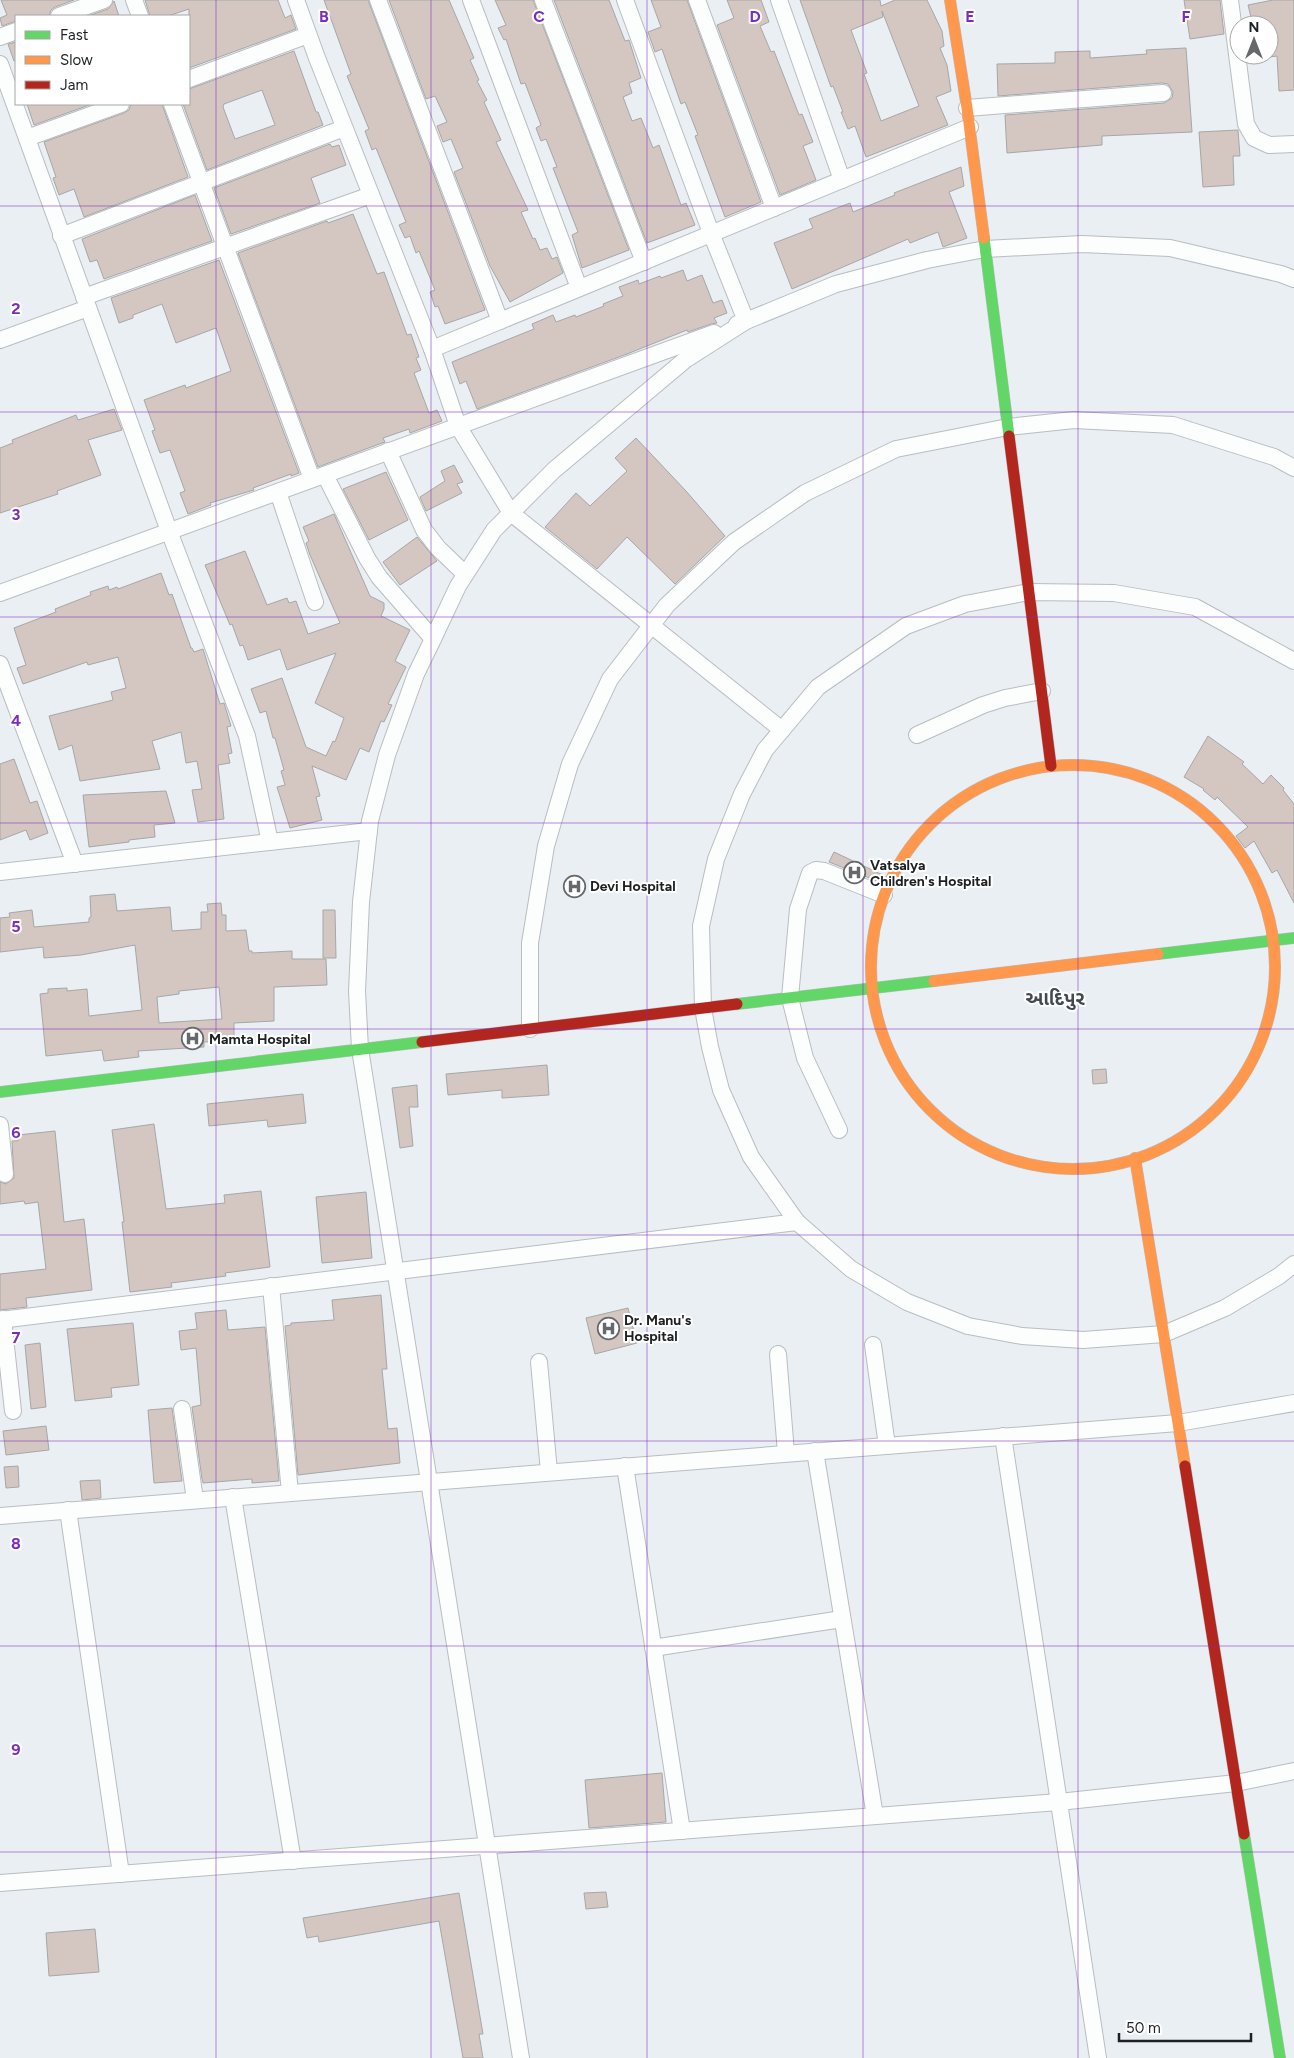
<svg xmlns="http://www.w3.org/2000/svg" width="1294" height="2058" font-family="Figtree,'Noto Sans Gujarati',sans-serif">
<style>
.building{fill:#d4c6c0;stroke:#a6a7a8;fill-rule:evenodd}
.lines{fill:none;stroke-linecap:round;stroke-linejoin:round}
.street-casing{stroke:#b9bdc0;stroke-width:18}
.fast-casing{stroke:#b9bdc0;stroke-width:12}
.slow-casing{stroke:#b9bdc0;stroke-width:12}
.jam-casing{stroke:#b9bdc0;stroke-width:12}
.street{stroke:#fcfdfd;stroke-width:16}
.fast{stroke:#63d668;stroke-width:11}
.slow{stroke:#ff974d;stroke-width:11}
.jam{stroke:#b3261e;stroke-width:11}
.grid{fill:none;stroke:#7b2cbf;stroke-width:1;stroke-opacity:0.55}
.labels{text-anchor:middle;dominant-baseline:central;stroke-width:4;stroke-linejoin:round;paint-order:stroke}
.poi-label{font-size:14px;font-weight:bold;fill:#1d2123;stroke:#fff;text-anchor:start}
.district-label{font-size:19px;font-weight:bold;fill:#424a50;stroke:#fff}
.grid-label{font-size:16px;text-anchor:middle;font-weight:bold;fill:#7b2cbf;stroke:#fff;stroke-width:4;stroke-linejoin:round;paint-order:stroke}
</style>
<rect width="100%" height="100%" fill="#eaeff3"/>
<g class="building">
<path d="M1 0H74L55 7 51 10 49 16H16V21L2 26 0 18 7 15Z"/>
<path d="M145 0H278L285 18 291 15 296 29 189 68V9L168 16H150Z"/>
<path d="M324 0H368L485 310 445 324 438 306 435 307 430 292 435 290 419 251 416 253 410 236 405 238 399 225 406 222 376 148 372 150 365 131 369 129 347 76 351 74Z"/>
<path d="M389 0H449L474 58 470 60 479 80 477 81 487 100 484 102 501 140 496 142 528 210 521 212 533 239 535 238 540 250 547 248 552 259 557 257 563 273 510 302 490 266 454 172 463 168 451 139 443 142 437 126 447 122 435 96 426 99Z"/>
<path d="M495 0H533L629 250 582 268 572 235 578 232 553 168 557 167 546 139 541 141 536 128 541 125 525 83 521 84 506 39 504 40 498 28 506 25Z"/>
<path d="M554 0H609L625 41 629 40 641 78 629 83 632 93 623 97 632 121 641 118 653 148 659 145 681 205 686 203 695 225 647 243Z"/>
<path d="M651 0H687L761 202 725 217 695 136 698 135 685 102 681 104 662 49 655 52 648 32 661 27Z"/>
<path d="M727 0H761L769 22 760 26 771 52 774 51 799 115 802 114 813 142 803 146 816 180 780 195 717 25 734 18Z"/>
<path d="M800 0H880L881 6 895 0H927L942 31 944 46 940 48 947 65 951 91 936 97 948 125 866 157 855 126 848 129 841 112H843L833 86 831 87ZM882 11 919 106 881 121 864 74 867 73 851 30 883 17Z"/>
<path d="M1184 0H1220L1224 34 1190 39Z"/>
<path d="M1273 0H1294V90L1279 91 1277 56 1270 57 1269 25H1253L1248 5Z"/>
<path d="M114 1 119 16H88L108 9Z"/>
<path d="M16 42V61H14L8 44Z"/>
<path d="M1186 48 1192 132 1102 136V145L1007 153 1005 115 1164 103 1172 98 1173 92 1168 84 1162 83 998 96 997 64 1055 63V52L1090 51V58L1147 54 1146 50Z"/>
<path d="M294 51 316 112H318L323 125 207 170 183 104H189V89ZM262 90 275 125 235 139 223 107 224 104Z"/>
<path d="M27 104H92L34 125Z"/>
<path d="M131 104H162L188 177 84 217 74 189 59 195 53 178 56 177 44 142 124 113 129 110Z"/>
<path d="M1238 130 1240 156H1233L1234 185 1203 187 1199 132Z"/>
<path d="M330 144 332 147 339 145 346 165 311 178 320 203 231 234 214 188Z"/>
<path d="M961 167 964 186 949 192 967 238 943 247 938 232 910 243 908 239 792 289 774 243 813 228 809 219 850 203 853 212 895 195 894 193Z"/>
<path d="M195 195 212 241 104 279 97 260 90 262 82 239Z"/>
<path d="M353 214 377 274 384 272 407 335 411 334 419 357 416 358 421 370 414 373 429 413 437 410 442 421 410 433 409 429 383 438 385 442 382 443 318 467 238 253 327 221 328 223Z"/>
<path d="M219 260 299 473 291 476V474L253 488 254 490 210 503 211 505 188 514 180 493 185 491 170 450 160 453 152 431 155 430 144 400 185 385 186 388 231 371 216 328 176 343 162 304 133 315V318L119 323 111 298Z"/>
<path d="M683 270 687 281 702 275 713 303 722 300 727 313 714 318 717 323 711 324 688 332 687 330 627 354 477 409 466 381 460 384 452 362 534 329 532 324 553 315 556 322 575 315 576 317 604 306 603 304 623 296 619 287 638 280 639 284 660 276 661 278Z"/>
<path d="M114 409 122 430 88 440 101 475 57 491 58 494 0 513V448L13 443 12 440 76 415 78 420Z"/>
<path d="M636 438 686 491 725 536 675 584 627 537 597 569 545 527 576 493 590 506 627 471 615 458Z"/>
<path d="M454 465 463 482 457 484 462 493 426 511 420 497 445 481 441 471Z"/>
<path d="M386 472 408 520 369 540 343 489Z"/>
<path d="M334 514 370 596 384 603V609L381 616 410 630 395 661 406 667 388 704 392 705 384 722 381 721 369 752 360 748 346 780 312 766 320 796 316 797 322 820 290 828 277 787 285 785 281 771 284 770 275 738H273L266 711 260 713 251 689 282 678 306 747 326 756 333 741 335 742 344 718 315 703 336 653 287 670 280 649 248 660 243 645 240 646 232 624 230 625 205 565 245 551 267 605 287 598 289 603 296 601 308 634 340 623 310 555 306 543 309 541 303 527Z"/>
<path d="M417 537 437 561 400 585 383 562Z"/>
<path d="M161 573 169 595 172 594 191 648H192L194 652 203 649 220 704 224 703 231 726 227 727 232 753 228 754 230 763 218 765 224 819 198 822 192 790 202 789 197 761 186 763 181 732 152 741 160 769 80 781 72 745 59 750 49 716 113 700 111 692 126 688 118 657 88 665 87 662 23 684 17 668 26 665 14 628 56 612 55 609 91 595 90 592 108 586 109 590 117 587 118 589Z"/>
<path d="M1208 736 1244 762 1242 764 1263 784 1271 775 1284 788 1283 790 1294 804V903L1277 870 1272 873 1254 841 1245 848 1236 836 1248 827 1217 797 1215 800 1203 790 1204 789 1184 777Z"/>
<path d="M14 759 30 803 37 801 48 833 30 840 26 830 0 840V764Z"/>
<path d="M166 791 175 823 154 825 155 837 129 840V842L89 847 83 795Z"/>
<path d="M834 852 885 876 882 883 829 862Z"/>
<path d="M115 894 117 911 170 907 172 931 201 929V912H208L207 904 221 903 222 915H226V931L246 930 249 951H252V953L292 951V959H326L327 985 274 987V1021L234 1023V1041L204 1042V1047L138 1051 139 1057 104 1061 102 1050 46 1056 40 994 48 993V989L67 988V991L87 989 89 1016 142 1010 135 945 81 955 44 958 43 947 0 952V918L10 917 9 913 32 910 34 927 89 922V918L91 917 90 896ZM219 987 222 1019 159 1023 157 997 179 994V991Z"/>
<path d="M323 910H335L336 958H323Z"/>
<path d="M547 1065 549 1095 502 1098V1090L448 1095 446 1074Z"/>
<path d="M1106 1069 1107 1083 1093 1084 1092 1070Z"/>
<path d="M417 1085 418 1107H409L413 1146 400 1148 392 1088Z"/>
<path d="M303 1094 306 1123 268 1127 267 1120 209 1126 207 1104Z"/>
<path d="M154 1124 166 1209 225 1203 224 1195 261 1191 270 1267 225 1273 226 1276 171 1283 172 1287 130 1292 122 1222H124L112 1130Z"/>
<path d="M55 1131 64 1222 84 1219 92 1290 26 1298 27 1307 0 1310V1274L46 1269 38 1202 25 1204 24 1201 0 1204V1182L6 1184 14 1178 12 1141H18V1135Z"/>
<path d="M366 1192 372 1258 322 1263 316 1197Z"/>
<path d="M381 1295 387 1369H382L388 1429 397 1428 400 1463 298 1475 285 1326 291 1325V1323L334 1320 332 1300Z"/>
<path d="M628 1308 637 1343 595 1354 586 1318Z"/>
<path d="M226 1310 228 1330 265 1327 279 1481 252 1483V1479L203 1483 202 1479 192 1407 201 1405 196 1348 181 1350 179 1331 197 1329 195 1313Z"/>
<path d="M133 1323 139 1385 111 1388 112 1397 75 1401 67 1329Z"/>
<path d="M40 1343 46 1407 31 1409 25 1345Z"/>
<path d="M172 1408 182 1481 154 1483 148 1410Z"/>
<path d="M46 1426 49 1450 6 1455 3 1431Z"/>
<path d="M18 1466 19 1487 6 1488 4 1467Z"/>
<path d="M100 1480 101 1498 82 1500 80 1481Z"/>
<path d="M662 1773 666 1822 589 1828 585 1780Z"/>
<path d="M606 1892 608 1907 586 1909 584 1893Z"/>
<path d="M459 1893 483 2034H479L483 2058H463L439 1921 319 1942 318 1936 307 1938 303 1918Z"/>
<path d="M95 1929 99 1972 49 1976 46 1933Z"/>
</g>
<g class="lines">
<defs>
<g id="street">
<path d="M134 0 140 16"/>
<path d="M296 0 317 58 432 349 458 426 511 513 782 730"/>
<path d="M378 0 500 321"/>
<path d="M471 0 579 288"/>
<path d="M543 0 644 262"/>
<path d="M625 0 711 233 746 321 737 324"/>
<path d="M697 0 774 208"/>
<path d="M779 0 842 180"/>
<path d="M1230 0 1246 124 1254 138 1269 145 1294 144"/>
<path d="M59 16 104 0"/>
<path d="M0 37 16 31"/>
<path d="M0 64 169 531 247 736 270 842"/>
<path d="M189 79 308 35"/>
<path d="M172 104 312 479"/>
<path d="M967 108 1163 93"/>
<path d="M27 138 121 104"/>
<path d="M61 236 344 128"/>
<path d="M84 297 371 195"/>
<path d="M0 340 88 308"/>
<path d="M432 349 970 127"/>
<path d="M388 451 424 530 438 548 465 574"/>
<path d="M325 475 367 558 379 577 433 639"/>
<path d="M278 492 315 602"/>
<path d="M0 593 714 333"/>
<path d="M1294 661 1195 607 1114 593 1029 592 965 604 906 626 818 687 765 750 742 794 716 859 701 926 703 1008 710 1047 721 1090 751 1157 797 1222 851 1269 907 1302 968 1326 1022 1336 1083 1340 1164 1334 1225 1308 1279 1276 1294 1264"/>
<path d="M0 664 75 864"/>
<path d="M917 735 983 705 1005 698 1042 691"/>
<path d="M0 872 369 831"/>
<path d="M530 1029V943L546 846 570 764 610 679 667 605 734 542 805 493 896 449 1008 427 1074 420 1173 425 1274 457 1294 468"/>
<path d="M0 1125 5 1174"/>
<path d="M839 1130 805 1058 790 998 798 909 810 873 816 870 824 871 884 895"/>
<path d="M271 1286 290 1493"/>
<path d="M3 1319 13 1411"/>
<path d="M0 1320 797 1222"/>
<path d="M873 1345 887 1446"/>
<path d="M778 1354 786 1453"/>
<path d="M539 1362 549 1472"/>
<path d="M182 1409 195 1500"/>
<path d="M1003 1436 1098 2058"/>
<path d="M815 1451 875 1816"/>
<path d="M625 1466 682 1831"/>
<path d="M233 1497 293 1861"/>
<path d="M68 1510 121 1874"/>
<path d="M0 1516 1178 1423 1294 1403"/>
<path d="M653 1648 842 1619"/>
<path d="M0 1883 1059 1802 1236 1783 1294 1771"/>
<path d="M521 2058 360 1049 357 991 361 902 370 821 387 755 416 674 433 639 458 586 494 530 554 470 685 360 746 321 836 284 927 260 985 249 1082 244 1170 248 1281 274 1294 279"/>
</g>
<g id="fast">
<path d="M984 238 1009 436"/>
<path d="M1158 954 1294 938"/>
<path d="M737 1004 934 981"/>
<path d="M0 1092 422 1042"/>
<path d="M1244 1834 1280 2058"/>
</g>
<g id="slow">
<path d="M950 0 967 108 984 238"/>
<circle cx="1073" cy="967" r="202"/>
<path d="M934 981 1158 954"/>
<path d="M1135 1158 1185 1466"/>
</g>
<g id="jam">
<path d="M1009 436 1051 766"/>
<path d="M422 1042 737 1004"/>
<path d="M1185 1466 1244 1834"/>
</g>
</defs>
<use href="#street" class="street-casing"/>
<use href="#fast" class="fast-casing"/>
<use href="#slow" class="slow-casing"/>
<use href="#jam" class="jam-casing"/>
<use href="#street" class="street"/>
<use href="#fast" class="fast"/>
<use href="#slow" class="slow"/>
<use href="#jam" class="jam"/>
</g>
<path class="grid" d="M216 0V2058M431 0V2058M647 0V2058M863 0V2058M1078 0V2058M0 206H1294M0 412H1294M0 617H1294M0 823H1294M0 1029H1294M0 1235H1294M0 1441H1294M0 1646H1294M0 1852H1294"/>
<defs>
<symbol id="hospital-ring" viewBox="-11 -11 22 22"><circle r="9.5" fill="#fff" stroke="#65696c" stroke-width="1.5"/><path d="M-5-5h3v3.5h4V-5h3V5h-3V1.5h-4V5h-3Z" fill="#65696c"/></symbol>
</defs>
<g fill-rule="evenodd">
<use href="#hospital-ring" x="842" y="860" width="25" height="25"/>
<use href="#hospital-ring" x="562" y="874" width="25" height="25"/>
<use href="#hospital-ring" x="180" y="1026" width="25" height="25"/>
<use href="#hospital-ring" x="596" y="1316" width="25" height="25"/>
</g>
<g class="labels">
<g class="poi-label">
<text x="870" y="865">Vatsalya<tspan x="870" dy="16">Children's Hospital</tspan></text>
<text x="590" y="886">Devi Hospital</text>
<text x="209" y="1039">Mamta Hospital</text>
<text x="624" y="1320">Dr. Manu's<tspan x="624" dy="16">Hospital</tspan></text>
</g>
<g class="district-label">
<text x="1055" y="998">આદિપુર</text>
</g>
</g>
<g class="grid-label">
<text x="324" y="22">B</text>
<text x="539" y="22">C</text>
<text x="755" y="22">D</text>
<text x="970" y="22">E</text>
<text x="1186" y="22">F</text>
<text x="16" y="314">2</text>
<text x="16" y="520">3</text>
<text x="16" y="726">4</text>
<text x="16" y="932">5</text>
<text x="16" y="1138">6</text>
<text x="16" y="1343">7</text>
<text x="16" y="1549">8</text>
<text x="16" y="1755">9</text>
</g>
<rect x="15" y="15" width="175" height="90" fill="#ffffff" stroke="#a5a6a7"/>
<rect x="25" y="31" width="25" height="8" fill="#63d668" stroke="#a5a6a7"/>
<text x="60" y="40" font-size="15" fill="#1d2123">Fast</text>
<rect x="25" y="56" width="25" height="8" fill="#ff974d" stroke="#a5a6a7"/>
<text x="60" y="65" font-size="15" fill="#1d2123">Slow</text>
<rect x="25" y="81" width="25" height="8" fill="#b3261e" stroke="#a5a6a7"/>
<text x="60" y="90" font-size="15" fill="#1d2123">Jam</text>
<g transform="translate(1254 40)"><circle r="24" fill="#ffffff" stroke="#a5a6a7"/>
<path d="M0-4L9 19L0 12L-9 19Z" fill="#65696c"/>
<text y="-8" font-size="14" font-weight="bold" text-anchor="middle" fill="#1d2123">N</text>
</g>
<path d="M1119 2033v8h132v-8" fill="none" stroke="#1d2123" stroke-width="2.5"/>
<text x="1126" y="2033" font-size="15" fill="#1d2123" stroke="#ffffff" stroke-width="4" paint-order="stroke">50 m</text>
</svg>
